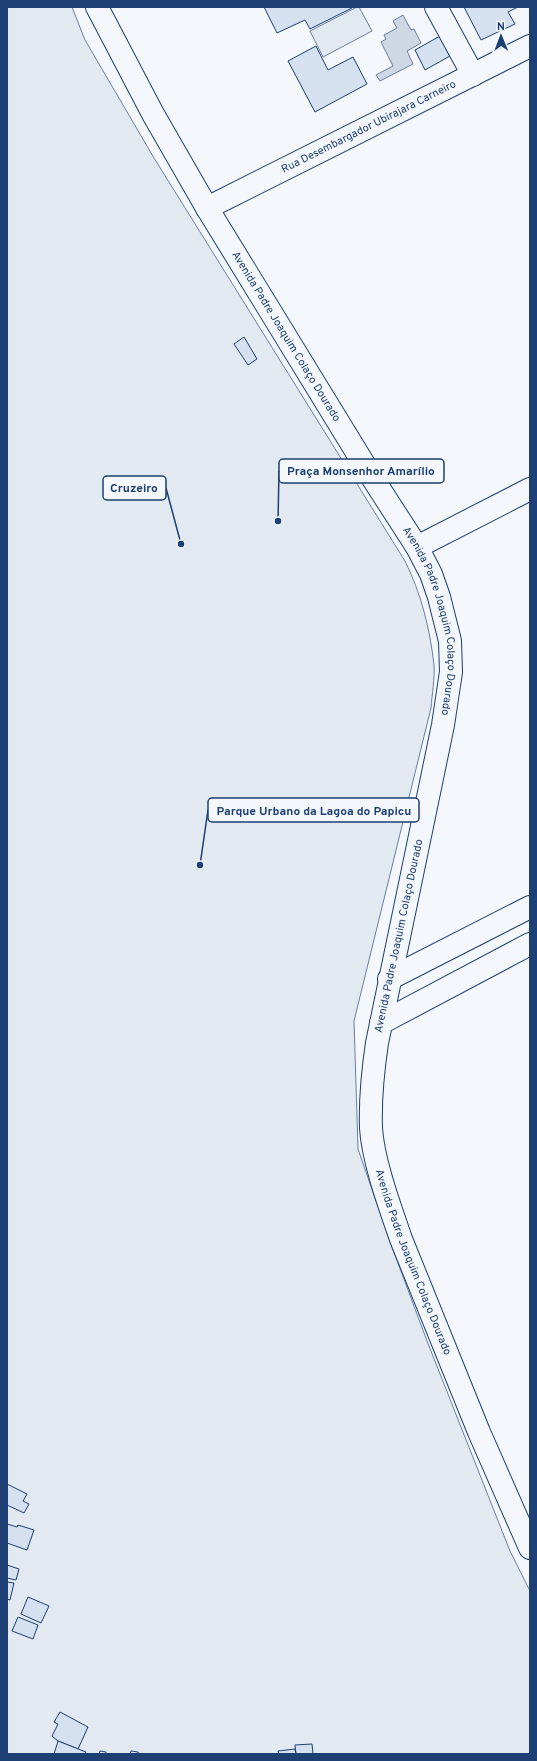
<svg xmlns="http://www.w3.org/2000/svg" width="537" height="1761" font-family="Overpass,sans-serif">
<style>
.green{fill:#e3e9f0;stroke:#687fa3}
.water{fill:#cfd7e4;stroke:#687fa3}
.building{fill:#d5e0f0;stroke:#1d3f73}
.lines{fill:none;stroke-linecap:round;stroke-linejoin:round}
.street-casing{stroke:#1d3f73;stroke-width:24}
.street{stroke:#f4f7fb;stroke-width:22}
.labels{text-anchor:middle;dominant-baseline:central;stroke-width:3;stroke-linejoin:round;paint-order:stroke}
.street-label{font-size:11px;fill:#1d3f73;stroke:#f4f7fb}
.leader{fill:none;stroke:#1d3f73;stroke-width:1.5}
.callout-dot{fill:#1d3f73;stroke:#f4f7fb;stroke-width:1.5}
.callout{fill:#f4f7fb;stroke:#1d3f73;stroke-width:1.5}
.callout-label{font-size:12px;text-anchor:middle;font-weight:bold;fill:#1d3f73}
</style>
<rect width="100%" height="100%" fill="#f4f7fb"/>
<g class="green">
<path d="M7 7H72L85 40 154 158 405 561C421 593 430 629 434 665 435 678 432 694 431 708L354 1021 358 1149 392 1247 427 1341 510 1551 530 1591V1754H7Z"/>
<path d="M357 7H359L372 31 323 57 310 31Z"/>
</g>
<path class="water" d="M403 15 411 30 414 29 421 43 407 51 413 64 380 81 376 75 393 66 381 42 386 39 384 35 397 28 393 21Z"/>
<g class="building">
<path d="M264 7H351L352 8 310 29 305 20 277 33Z"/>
<path d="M464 7H518L508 12 515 24 481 40Z"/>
<path d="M440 36 450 56 425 70 415 50Z"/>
<path d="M316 46 328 70 353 57 367 84 315 112 288 61Z"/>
<path d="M244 337 257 359 248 365 234 344Z"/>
<path d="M7 1484 27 1494 23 1501 29 1504 24 1513 7 1505Z"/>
<path d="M7 1524 17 1527 18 1525 34 1530 27 1550 7 1543Z"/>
<path d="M7 1565 19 1569 16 1580 7 1578Z"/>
<path d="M7 1582 14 1583 10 1600 7 1599Z"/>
<path d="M28 1597 49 1606 41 1623 21 1614Z"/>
<path d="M18 1617 38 1625 33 1639 12 1631Z"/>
<path d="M60 1712 88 1727 78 1749 58 1741 52 1736 58 1724 54 1722Z"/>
<path d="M58 1741 86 1752 85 1754H54Z"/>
<path d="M312 1744 313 1754H296L295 1745Z"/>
<path d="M295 1749 296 1754H279L278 1751Z"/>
<path d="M100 1751 106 1752V1754H99Z"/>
<path d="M131 1751 138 1752V1753L143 1754H130Z"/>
</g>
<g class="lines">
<defs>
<g id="street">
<path id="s1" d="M97 7 153 114 207 208 375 482 417 547 431 574 439 597 450 641 451 672 443 725 377 1043C373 1070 370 1100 371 1128 373 1161 390 1207 401 1239L479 1432 530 1548"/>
<path d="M436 7 473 75"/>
<path id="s2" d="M207 208 530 46"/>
<path d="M417 547 530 489"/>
<path d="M389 979 530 907"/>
<path d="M381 1023 530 944"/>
</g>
</defs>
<use href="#street" class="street-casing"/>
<use href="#street" class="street"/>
</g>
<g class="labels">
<g class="street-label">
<text stroke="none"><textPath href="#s2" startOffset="181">Rua Desembargador Ubirajara Carneiro</textPath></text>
<text stroke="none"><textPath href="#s1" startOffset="380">Avenida Padre Joaquim Colaço Dourado</textPath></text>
<text stroke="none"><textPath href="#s1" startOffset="704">Avenida Padre Joaquim Colaço Dourado</textPath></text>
<text transform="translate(399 936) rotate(-78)">Avenida Padre Joaquim Colaço Dourado</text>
<text stroke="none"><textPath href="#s1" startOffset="1364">Avenida Padre Joaquim Colaço Dourado</textPath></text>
</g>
</g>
<path class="leader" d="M278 521L279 471M181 544L166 488M200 865L208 810"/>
<g class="callout-dot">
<circle cx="278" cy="521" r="4"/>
<circle cx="181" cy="544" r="4"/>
<circle cx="200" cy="865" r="4"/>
</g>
<g class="callout">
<rect x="279" y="459" width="165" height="24" rx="4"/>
<rect x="103" y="476" width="63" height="24" rx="4"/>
<rect x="208" y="798" width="211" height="24" rx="4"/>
</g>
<g class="callout-label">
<text x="361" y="475">Praça Monsenhor Amarílio</text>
<text x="134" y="492">Cruzeiro</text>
<text x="314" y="815">Parque Urbano da Lagoa do Papicu</text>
</g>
<rect width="537" height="1761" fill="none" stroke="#1d3f73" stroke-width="16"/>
<g transform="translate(501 36) rotate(359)" stroke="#f4f7fb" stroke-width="3" paint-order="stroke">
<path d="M0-3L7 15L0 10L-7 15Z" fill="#1d3f73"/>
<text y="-6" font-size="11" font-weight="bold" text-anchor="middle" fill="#1d3f73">N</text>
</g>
</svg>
